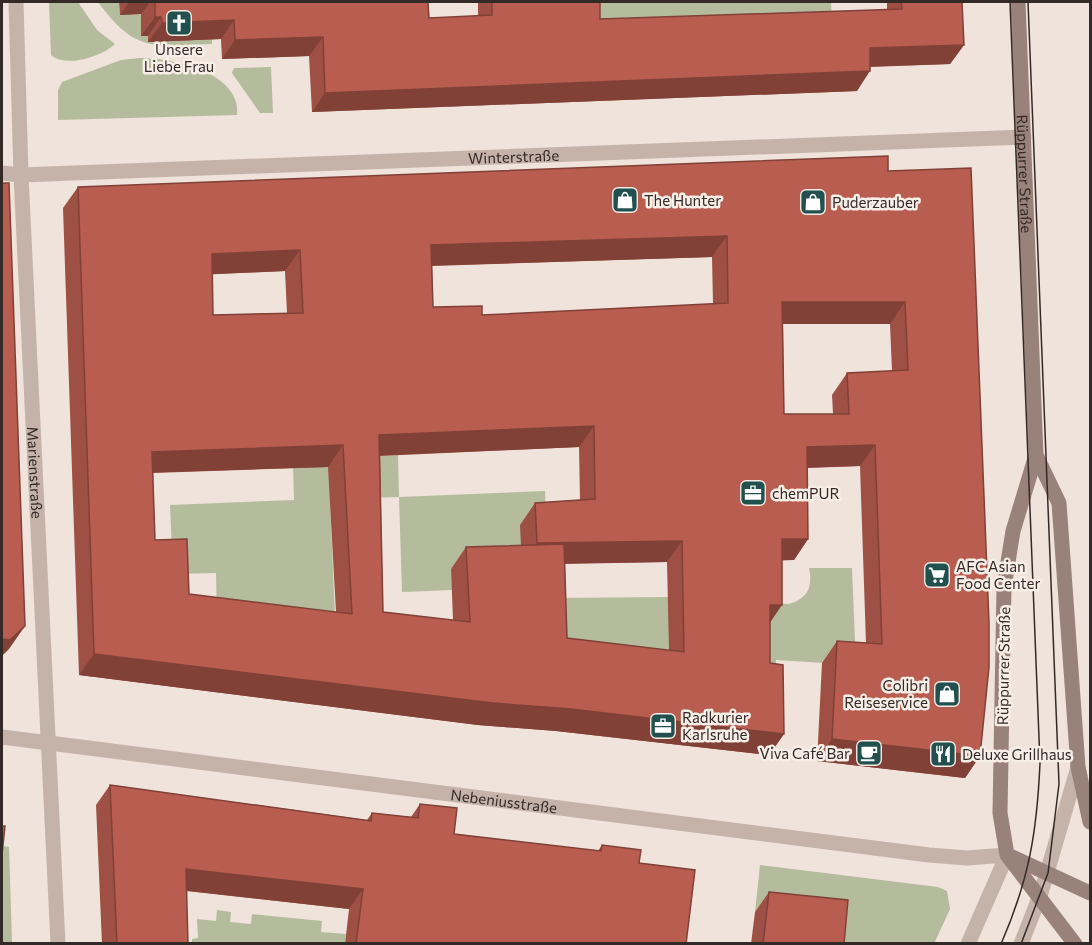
<svg xmlns="http://www.w3.org/2000/svg" width="1092" height="945" font-family="Commissioner,sans-serif">
<style>
.green{fill:#b5bc9d}
.lines{fill:none;stroke-linecap:round;stroke-linejoin:round}
.service{stroke:#c5b3a9;stroke-width:15}
.minor{stroke:#c5b3a9;stroke-width:15}
.secondary{stroke:#99827a;stroke-width:15}
.tram{stroke:#332a28;stroke-width:1.5}
.wall{fill:#9e5044;fill-rule:evenodd}
.shaded-wall{fill:#814137}
.building{fill:#b85d4f;stroke:#814137;stroke-width:1.5;fill-rule:evenodd}
.labels{text-anchor:middle;dominant-baseline:central;stroke-width:5;stroke-linejoin:round;paint-order:stroke}
.poi-label{font-size:15px;fill:#332a28;stroke:#f7eee7;text-anchor:start}
.street-label{font-size:15px;fill:#332a28;stroke:#f7eee7}
</style>
<rect width="100%" height="100%" fill="#efe3db"/>
<g class="green">
<path d="M49 2H78L97 30 115 44C101 57 66 68 51 55Z"/>
<path d="M98 2H119L120 15 147 14 212 34V44C154 46 136 54 98 2Z"/>
<path d="M524 2H831L832 30 526 41Z"/>
<path d="M140 58C172 58 241 72 237 115L58 120V90L62 82 121 60Z"/>
<path d="M271 67 273 113H260L232 73 234 68Z"/>
<path d="M292 429 349 457 398 455 399 497 545 491 546 523 522 566 451 568 452 590 402 592 399 497 330 499 335 617 217 621 216 573 173 574 170 505 294 500Z"/>
<path d="M809 568H852L856 665 776 660V687L564 661 550 598 668 597 789 604C808 598 813 587 809 568Z"/>
<path d="M2 846 9 847 12 943 2 944Z"/>
<path d="M760 865 938 887 947 891 950 909 934 944 832 943 755 912Z"/>
<path d="M217 910 231 912 230 922 251 924 252 914 322 921 321 932 346 934 345 943H192V939L198 938 197 919 216 921Z"/>
</g>
<g class="lines">
<path class="service" d="M1021 944 1041 893 1078 767"/>
<g class="minor">
<path id="s1" d="M16 2 21 175 58 944"/>
<path id="s2" d="M2 173 21 175 1024 137"/>
<path id="s3" d="M2 737 929 855 967 858 1007 855 968 944"/>
</g>
<g class="secondary">
<path id="s4" d="M1018 2 1036 455 1013 531 1004 587 1000 813 1007 855 1075 944"/>
<path d="M1036 455 1059 503 1078 767 1090 822"/>
<path d="M1010 856 1090 893"/>
</g>
<g class="tram">
<path d="M1001 944C1029 880 1037 832 1040 763L1010 2"/>
<path d="M1021 944 1048 873 1059 784 1028 2"/>
</g>
</g>
<g class="wall">
<path d="M119 2H428L429 18 478 16V2H600V19L887 10V2H962L964 45 950 64 870 67 857 91 312 112 309 56 222 59 221 39 148 42V36H141V14L120 15Z"/>
<path d="M888 171 980 756 965 778 817 761 822 663 837 641 866 643 860 466 808 468V539L794 560H782L770 624V663L784 734 769 755 556 731 478 725 79 675 63 208 78 187ZM712 257 713 304 482 315 433 307 432 266ZM285 271 287 313 213 315 212 274ZM783 324H890L892 371 847 373 832 395 833 414H784ZM579 447 580 500 535 503 520 525 521 546 466 547 451 569 453 620 383 612 380 456ZM328 467 336 612 189 594 155 540 153 473ZM667 562 669 651 567 638 565 564Z"/>
<path d="M110 785 367 820 372 813 411 817 420 804 454 834 598 851 602 845 639 863 686 944H345L349 909 186 891 188 944H102L96 805Z"/>
<path d="M769 892 844 944H751L755 912Z"/>
</g>
<g class="shaded-wall">
<path d="M129 2H150L141 14 120 15Z"/>
<path d="M155 17H161L148 36H141Z"/>
<path d="M234 20 221 39 148 42 162 23Z"/>
<path d="M323 37 309 56 222 59 235 40Z"/>
<path d="M964 45 950 64 856 67 870 48Z"/>
<path d="M870 71 857 91 312 112 325 93Z"/>
<path d="M727 236 712 257 416 266 431 245Z"/>
<path d="M300 250 285 271 197 275 212 254Z"/>
<path d="M782 302H905L890 324H767Z"/>
<path d="M594 426 579 447 364 456 379 435Z"/>
<path d="M343 445 328 467 137 473 152 452Z"/>
<path d="M875 445 860 466 792 468 807 447Z"/>
<path d="M782 539H808L794 560 767 561Z"/>
<path d="M682 541 667 562 522 564 537 543Z"/>
<path d="M770 605H782L767 627Z"/>
<path d="M25 626 9 649 2 656V639Z"/>
<path d="M94 654 571 709 784 734 769 755 556 731 478 725 79 675Z"/>
<path d="M832 739 980 756 965 778 817 761Z"/>
<path d="M186 869 363 889 349 909 172 889Z"/>
</g>
<g class="building">
<path d="M155 2H428L429 18 492 15V2H600V19L902 9 901 2H962L964 45 870 48V71L325 93 323 37 235 40 234 20 162 23 161 17H155Z"/>
<path d="M888 156V171L971 168 989 623V667L980 756 832 739 837 641 882 644 875 445 807 447 808 539H782V605H770V663L783 665 784 734 571 709 493 703 94 654 78 187ZM727 236 728 303 482 315V306L433 307 431 245ZM300 250 303 313 213 315 212 254ZM782 302H905L908 370 847 373 849 414H784ZM594 426 595 499 535 503 537 543 682 541 684 652 567 638 564 544 466 547 470 622 383 612 379 435ZM343 445 352 614 189 594 187 539 155 540 152 452Z"/>
<path d="M2 183H9L25 626 10 640 2 639Z"/>
<path d="M110 785 371 821 372 813 418 818 420 804 457 808 454 834 601 851 602 845 641 850 639 863 695 870 686 944H356L363 889 186 869 188 944H117Z"/>
<path d="M2 826H5L2 855Z"/>
<path d="M769 892 848 900 844 944H763Z"/>
</g>
<defs>
<symbol id="church-square" viewBox="-11 -11 22 22"><rect x="-9" y="-9" width="18" height="18" rx="4" fill="#22504e" stroke="#f7eee7"/><path d="M-1.2-6h2.4v3.5h3.3v2.4h-3.3V6h-2.4V-.1h-3.3v-2.4h3.3Z" fill="#fff"/></symbol>
<symbol id="shop-square" viewBox="-11 -11 22 22"><rect x="-9" y="-9" width="18" height="18" rx="4" fill="#22504e" stroke="#f7eee7"/><path d="M-5-2.5h2.3a2.7 3.5 0 0 1 5.4 0H5L5.5 6h-11ZM-1.5-2.5h3a1.5 2.3 0 0 0-3 0Z" fill="#fff"/></symbol>
<symbol id="office-square" viewBox="-11 -11 22 22"><rect x="-9" y="-9" width="18" height="18" rx="4" fill="#22504e" stroke="#f7eee7"/><path d="M-6-3h4V-5.5h4V-3h4V5H-6ZM-1-4.5V-3h2v-1.5ZM-6 0V1H6V0Z" fill="#fff"/></symbol>
<symbol id="supermarket-square" viewBox="-11 -11 22 22"><rect x="-9" y="-9" width="18" height="18" rx="4" fill="#22504e" stroke="#f7eee7"/><path d="M-6-5.5h2.5l.6 2H6L4.5 2H-2.5L-4.4-4H-6ZM-1.5 3.2a1.3 1.3 0 1 0 .1 0ZM3 3.2a1.3 1.3 0 1 0 .1 0Z" fill="#fff"/></symbol>
<symbol id="cafe-square" viewBox="-11 -11 22 22"><rect x="-9" y="-9" width="18" height="18" rx="4" fill="#22504e" stroke="#f7eee7"/><path d="M-5.5-4.5H6V0H3Q3 3.5 0 3.5H-2.5Q-5.5 3.5-5.5 0ZM3-3.2v2h1.7v-2ZM-6 4.5H4V6H-6Z" fill="#fff"/></symbol>
<symbol id="restaurant-square" viewBox="-11 -11 22 22"><rect x="-9" y="-9" width="18" height="18" rx="4" fill="#22504e" stroke="#f7eee7"/><path d="M-5-6h1v4h1v-4h1v4h1v-4h1v5L-1.5 .5V6h-2V.5L-5-1ZM5-6V6H3V1.5H1.5Q1.5-4 5-6Z" fill="#fff"/></symbol>
</defs>
<g fill-rule="evenodd">
<use href="#church-square" x="164" y="8" width="30" height="30"/>
<use href="#shop-square" x="610" y="185" width="30" height="30"/>
<use href="#shop-square" x="798" y="187" width="30" height="30"/>
<use href="#office-square" x="738" y="478" width="30" height="30"/>
<use href="#supermarket-square" x="922" y="560" width="30" height="30"/>
<use href="#shop-square" x="932" y="679" width="30" height="30"/>
<use href="#office-square" x="648" y="711" width="30" height="30"/>
<use href="#cafe-square" x="854" y="738" width="30" height="30"/>
<use href="#restaurant-square" x="928" y="739" width="30" height="30"/>
</g>
<g class="labels">
<g class="poi-label">
<text x="179" y="49" text-anchor="middle">Unsere<tspan x="179" dy="17">Liebe Frau</tspan></text>
<text x="644" y="200">The Hunter</text>
<text x="832" y="202">Puderzauber</text>
<text x="772" y="493">chemPUR</text>
<text x="956" y="566">AFC Asian<tspan x="956" dy="17">Food Center</tspan></text>
<text x="928" y="685" text-anchor="end">Colibri<tspan x="928" dy="17">Reiseservice</tspan></text>
<text x="682" y="717">Radkurier<tspan x="682" dy="17">Karlsruhe</tspan></text>
<text x="850" y="753" text-anchor="end">Viva Café Bar</text>
<text x="962" y="754">Deluxe Grillhaus</text>
</g>
<g class="street-label">
<text stroke="none"><textPath href="#s2" startOffset="512">Winterstraße</textPath></text>
<text stroke="none"><textPath href="#s4" startOffset="172">Rüppurrer Straße</textPath></text>
<text stroke="none"><textPath href="#s1" startOffset="471">Marienstraße</textPath></text>
<text transform="translate(1003 666) rotate(-89)">Rüppurrer Straße</text>
<text stroke="none"><textPath href="#s3" startOffset="506">Nebeniusstraße</textPath></text>
</g>
</g>
<rect width="1092" height="945" fill="none" stroke="#332a28" stroke-width="6"/>
</svg>
